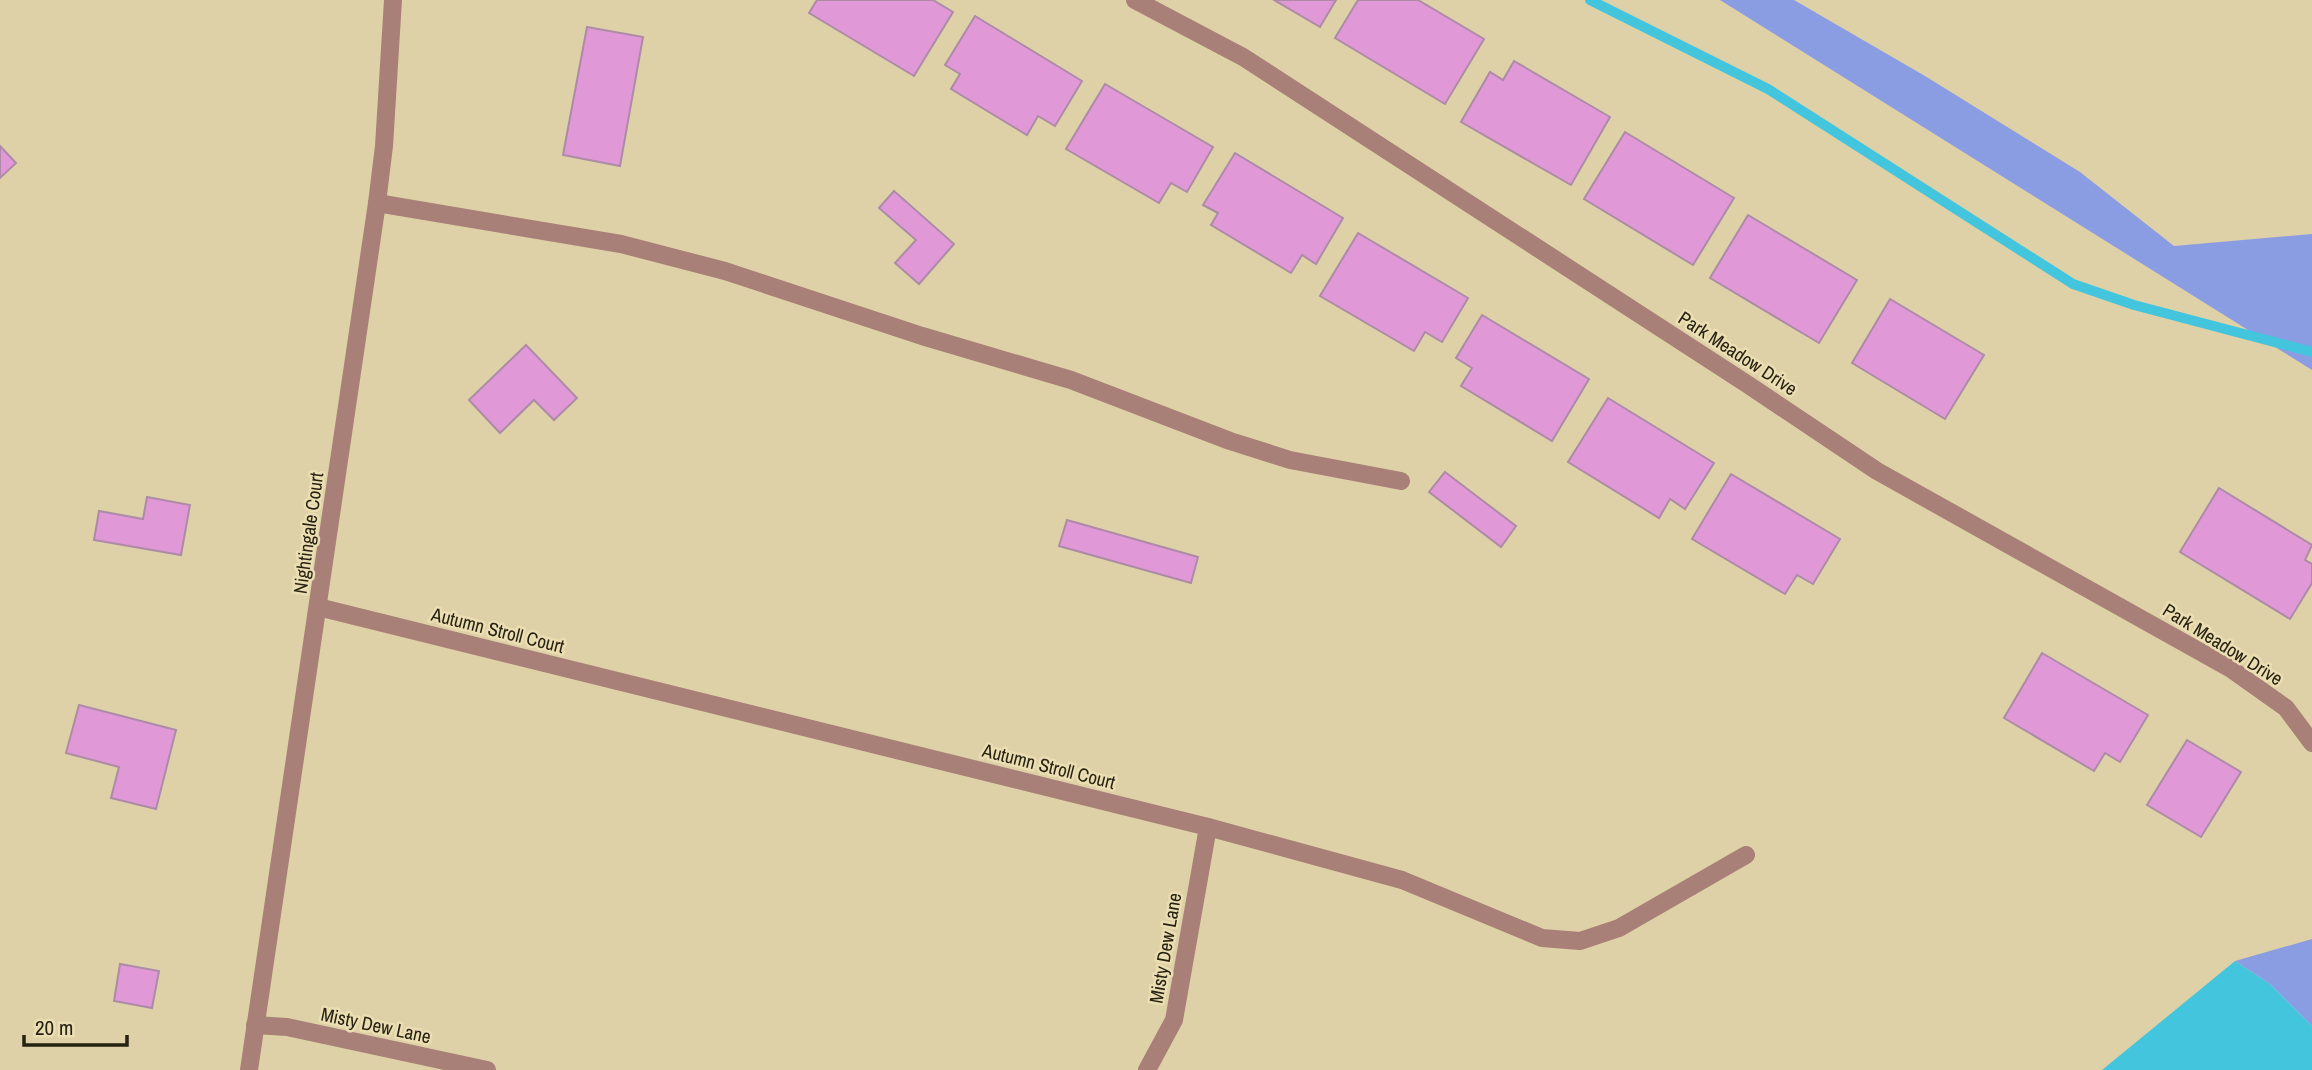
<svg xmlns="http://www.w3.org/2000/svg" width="2312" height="1070" font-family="'Archivo Narrow',sans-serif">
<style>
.green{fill:#8b9de2}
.water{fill:#43c5dd}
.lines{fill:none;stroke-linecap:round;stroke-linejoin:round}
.stream{stroke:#43c5dd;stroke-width:10}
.building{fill:#e099d6;stroke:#ad8ba7;stroke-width:2}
.service{stroke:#a88077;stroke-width:18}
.minor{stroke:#a88077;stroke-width:18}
.labels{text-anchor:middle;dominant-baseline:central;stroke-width:5;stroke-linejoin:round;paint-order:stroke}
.street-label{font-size:19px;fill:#272212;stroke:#ecdeb3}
</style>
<rect width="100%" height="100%" fill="#dfd1a7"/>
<g class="green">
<path d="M1720 0H1794L1925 76 2080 172 2174 246 2312 234V370Z"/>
<path d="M2312 939V1026L2270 984 2235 961Z"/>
</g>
<path class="water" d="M2235 961 2270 984 2312 1026V1070H2102Z"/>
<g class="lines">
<path class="stream" d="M1590 0 1768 89 2073 284 2134 305 2312 352"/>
</g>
<g class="building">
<path d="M817 0H933L953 12 914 76 809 13Z"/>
<path d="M1274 0H1336L1320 27Z"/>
<path d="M1358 0H1418L1484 39 1445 104 1335 38Z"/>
<path d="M975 16 1082 81 1055 126 1038 116 1027 135 951 89 960 74 945 65Z"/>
<path d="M587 27 643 37 620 166 563 155Z"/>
<path d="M1514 61 1610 117 1571 185 1461 122 1490 72 1503 80Z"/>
<path d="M1105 84 1213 147 1187 192 1171 183 1159 203 1066 149Z"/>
<path d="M1625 132 1734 198 1693 265 1584 199Z"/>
<path d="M0 146 16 163 0 178Z"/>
<path d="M1235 153 1343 218 1316 264 1302 255 1291 273 1211 225 1218 213 1203 205Z"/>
<path d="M894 191 954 244 919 284 895 263 916 240 879 208Z"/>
<path d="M1748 215 1857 280 1819 343 1710 278Z"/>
<path d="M1358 233 1468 298 1442 342 1425 332 1414 351 1320 296Z"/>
<path d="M1890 299 1984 355 1945 419 1852 363Z"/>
<path d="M1482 315 1589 379 1552 441 1461 386 1472 368 1456 358Z"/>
<path d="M526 345 577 398 554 420 534 400 500 433 469 400Z"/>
<path d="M1608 398 1714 463 1685 509 1670 499 1659 518 1568 462Z"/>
<path d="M1445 472 1516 526 1501 547 1429 492Z"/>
<path d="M1731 474 1840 539 1813 584 1797 575 1785 594 1692 539Z"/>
<path d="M2219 488 2312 545 2305 560 2312 564V583L2290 619 2180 552Z"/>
<path d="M147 497 190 505 181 555 94 540 99 511 143 519Z"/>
<path d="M1067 520 1198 557 1191 583 1059 546Z"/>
<path d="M2042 653 2148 715 2120 762 2105 753 2094 771 2004 718Z"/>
<path d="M79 705 176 730 156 809 111 798 119 767 66 753Z"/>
<path d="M2187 740 2241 772 2201 837 2147 805Z"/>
<path d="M120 964 159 971 152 1008 114 1001Z"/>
</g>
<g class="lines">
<path class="service" d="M377 203 621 244 725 271 922 336 1071 380 1230 441 1290 460 1401 481"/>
<g class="minor">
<path d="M1135 0 1243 57 1747 384 1877 471 2231 669 2286 708 2312 743"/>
<path d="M318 607 1208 827 1402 880 1542 938 1580 941 1619 928 1746 855"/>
<path d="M255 1025 287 1027 487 1070"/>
<path d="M249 1070 377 203 384 146 393 0"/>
<path d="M1147 1070 1174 1020 1208 827"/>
</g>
</g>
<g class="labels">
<g class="street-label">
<text transform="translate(1738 353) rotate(33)">Park Meadow Drive</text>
<text transform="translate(308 533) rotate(-82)">Nightingale Court</text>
<text transform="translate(498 630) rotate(14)">Autumn Stroll Court</text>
<text transform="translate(2223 644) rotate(32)">Park Meadow Drive</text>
<text transform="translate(1049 766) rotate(14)">Autumn Stroll Court</text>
<text transform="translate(1165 948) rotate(-80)">Misty Dew Lane</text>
<text transform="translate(376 1025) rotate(12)">Misty Dew Lane</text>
</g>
</g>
<path d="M24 1035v10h103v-10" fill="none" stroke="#272212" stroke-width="3.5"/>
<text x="35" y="1035" font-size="21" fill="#272212" stroke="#ecdeb3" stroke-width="5" paint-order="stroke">20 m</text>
</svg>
